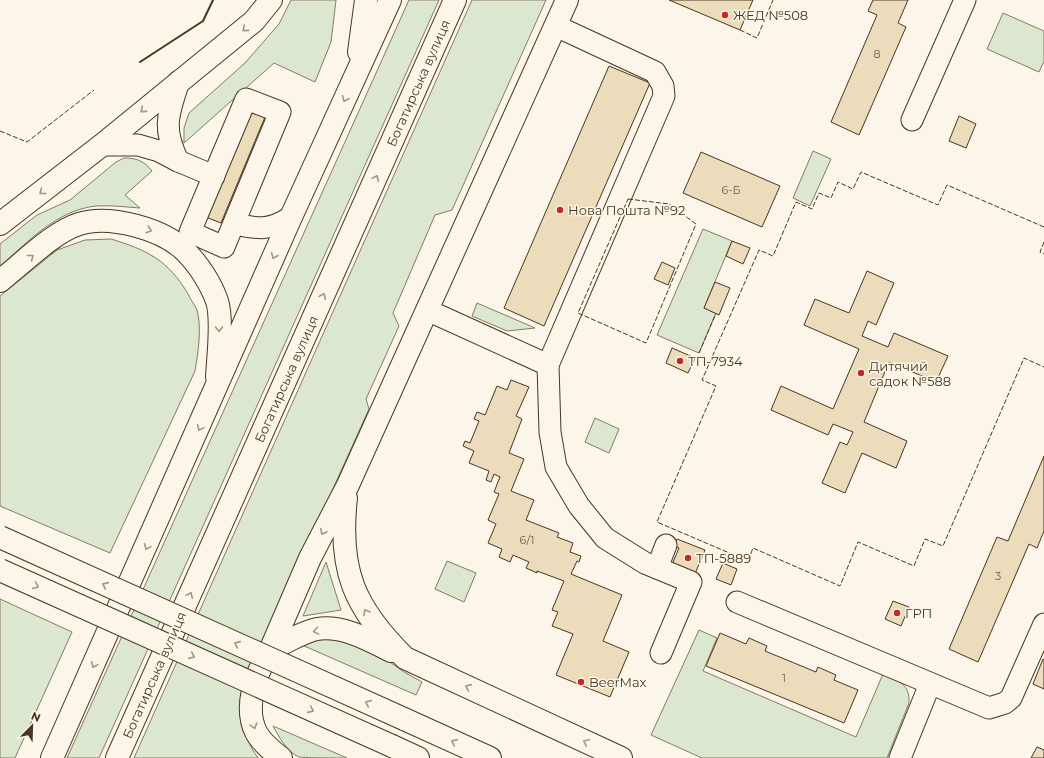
<svg xmlns="http://www.w3.org/2000/svg" width="1044" height="758" font-family="Montserrat,sans-serif">
<style>
.green{fill:#dce7d0;stroke:#887966}
.building{fill:#ecdcbc;stroke:#4a3520}
.lines{fill:none;stroke-linecap:round;stroke-linejoin:round}
.minor-casing{stroke:#4a3520;stroke-width:23}
.major-casing{stroke:#4a3520;stroke-width:24}
.minor{stroke:#fbf6e9;stroke-width:21}
.major{stroke:#fbf6e9;stroke-width:22}
.major-bridge-casing{stroke:#4a3520;stroke-width:24;stroke-linecap:butt}
.major-bridge{stroke:#fbf6e9;stroke-width:22}
.fence{stroke:#4a3520;stroke-width:1;stroke-dasharray:5 2;stroke-linecap:butt}
.wall{stroke:#4a3520;stroke-width:2}
.oneway{stroke:#a29684}
.poi-dot{fill:#c62828;stroke:#fbf6e9;stroke-width:1.5}
.labels{text-anchor:middle;dominant-baseline:central;stroke-width:3;stroke-linejoin:round;paint-order:stroke}
.number-label{font-size:11px;fill:#725f47}
.poi-label{font-size:13px;fill:#4a3520;stroke:#fbf6e9;text-anchor:start}
.street-label{font-size:13px;fill:#4a3520;stroke:#fbf6e9}
</style>
<rect width="100%" height="100%" fill="#fbf6e9"/>
<g class="green">
<path d="M291 0H336L331 42 315 82 274 63 184 143V128L189 113 245 63 279 24Z"/>
<path d="M409 0H439L99 758H67Z"/>
<path d="M472 0H546L452 210 435 215 393 313 399 326 366 399 369 409 252 668C239 702 236 727 258 758H134Z"/>
<path d="M1003 13 1044 31V61L1039 72 987 49Z"/>
<path d="M813 151 831 159 810 206 793 198Z"/>
<path d="M124 158C137 158 144 161 152 171L125 195 140 208C126 207 110 205 96 206 57 210 28 242 0 266V244L37 215 70 200 116 162Z"/>
<path d="M703 229 732 241 704 308 716 313 699 353 657 335Z"/>
<path d="M111 239C147 250 168 260 188 294 190 299 195 305 197 310 202 328 198 353 195 371L110 553 0 506V296L57 250 85 240Z"/>
<path d="M477 303 535 328 507 331 472 316Z"/>
<path d="M595 418 619 429 609 453 585 442Z"/>
<path d="M447 561 476 573 464 602 435 589Z"/>
<path d="M326 562 341 610 303 616Z"/>
<path d="M0 599 72 632 15 758H0Z"/>
<path d="M699 630 717 638 703 671 856 737 883 674C899 681 910 684 909 703L887 758H702L651 735Z"/>
<path d="M334 635 377 653 404 672 422 682 416 695 302 645Z"/>
<path d="M273 726 347 758C338 758 306 758 299 757 287 752 279 737 273 726Z"/>
</g>
<g class="building">
<path d="M669 0H753L740 30Z"/>
<path d="M873 0H908L898 23 906 27 859 135 831 122 877 15 868 11Z"/>
<path d="M609 66 650 83 544 326 504 308Z"/>
<path d="M247 110 265 117 221 223 203 216Z"/>
<path d="M959 116 976 124 966 148 949 141Z"/>
<path d="M701 152 780 186 762 227 683 193Z"/>
<path d="M732 241 750 248 743 264 726 256Z"/>
<path d="M662 262 675 268 668 285 654 279Z"/>
<path d="M867 271 894 283 876 325 868 321 862 336 888 347 894 333 948 356 936 382 889 362 864 422 907 441 896 468 862 453 845 493 822 483 840 442 847 445 853 432 833 424 828 435 771 410 781 386 833 409 859 349 804 325 815 299 849 313Z"/>
<path d="M715 282 730 288 719 315 704 308Z"/>
<path d="M672 348 695 358 688 373 666 363Z"/>
<path d="M511 380 529 387 516 416 522 419 509 453 524 459 511 491 534 500 526 520 559 533 557 537 573 543 570 552 581 556 579 562 577 561 571 574 622 595 603 641 629 652 610 697 556 675 573 634 552 626 558 612 552 610 564 581 537 571V573L526 568 529 562 513 555 510 562 499 557 502 549 488 543 496 524 488 520 499 494 494 492 500 477 494 474 491 482 486 480 489 471 469 463 474 451 463 446 465 441 470 443 479 421 474 419 477 412 485 415 497 386 507 390Z"/>
<path d="M1044 456V531L1037 548 1029 544 978 662 949 649 997 537 1008 541Z"/>
<path d="M677 539 705 550 694 576 671 567 679 548 674 546Z"/>
<path d="M723 563 737 569 731 585 716 579Z"/>
<path d="M893 601 909 607 901 626 885 619Z"/>
<path d="M720 633 746 644 749 638 767 646 765 651 816 672 818 667 836 675 834 680 858 690 844 723 706 666Z"/>
<path d="M1043 659 1044 660V689L1033 684Z"/>
<path d="M1037 747 1044 750V758H1031Z"/>
</g>
<g class="lines">
<defs>
<g id="minor">
<path d="M246 99 280 112 224 247 190 232Z"/>
<path d="M912 120 965 0"/>
<path d="M102 145H138L159 151 178 161 214 176"/>
<path d="M178 161C162 127 168 115 179 81"/>
<path d="M234 224C259 229 269 231 291 217"/>
<path d="M427 310 548 365 664 96 663 86 655 72 556 26"/>
<path d="M548 365 550 432 556 467 579 506 605 538 645 563 691 582 661 653"/>
<path d="M657 568 666 545"/>
<path d="M737 602 989 708 1005 703 1011 698 1044 624"/>
<path d="M900 758 930 684"/>
</g>
<g id="major">
<path d="M359 52 366 0"/>
<path d="M0 224 102 145 254 21 271 0"/>
<path d="M0 281C22 264 53 232 79 224 109 214 164 229 186 252 199 265 211 284 217 301 223 319 218 357 217 377"/>
<path d="M346 498C338 570 354 608 405 658L621 758"/>
<path d="M269 653 310 558 348 485 567 0"/>
<path d="M404 719 490 758"/>
<path d="M392 746 418 758"/>
<path d="M52 758 291 217 390 0"/>
<path d="M117 758 455 0"/>
<path d="M281 758C272 751 261 742 256 732 244 708 255 675 268 654 274 646 307 631 317 629 343 625 369 640 391 651"/>
</g>
</defs>
<use href="#minor" class="minor-casing"/>
<use href="#major" class="major-casing"/>
<use href="#minor" class="minor"/>
<use href="#major" class="major"/>
<defs>
<g id="major-bridge">
<path d="M0 537 404 719"/>
<path d="M0 570 392 746"/>
</g>
</defs>
<use href="#major-bridge" class="major-bridge-casing"/>
<use href="#major-bridge" class="major-bridge"/>
<g class="fence">
<path d="M740 30 757 38 773 0"/>
<path d="M0 131 27 142 94 90"/>
<path d="M628 199 669 204 696 224 646 343 578 313Z"/>
<path d="M1044 227 947 185 938 205 861 172 853 189 838 182 831 198 819 193 812 209 796 202 773 256 759 250 702 380 716 386 657 522 748 561 753 548 840 586 858 542 914 566 925 539 943 546 1024 358 1044 367"/>
<path d="M1044 242 1040 252 1044 254"/>
<path d="M699 353 716 313"/>
</g>
<path class="wall" d="M140 62 203 21 213 0"/>
</g>
<defs><path id="oneway-chevron" d="M-2-3.5L2.5 0L-2 3.5" fill="none" stroke-width="1.6" stroke-linecap="round" stroke-linejoin="round"/></defs>
<g class="oneway">
<use href="#oneway-chevron" transform="translate(245 29) rotate(140)"/>
<use href="#oneway-chevron" transform="translate(345 99) rotate(115)"/>
<use href="#oneway-chevron" transform="translate(143 110) rotate(140)"/>
<use href="#oneway-chevron" transform="translate(376 178) rotate(-66)"/>
<use href="#oneway-chevron" transform="translate(42 192) rotate(142)"/>
<use href="#oneway-chevron" transform="translate(149 230) rotate(18)"/>
<use href="#oneway-chevron" transform="translate(274 256) rotate(113)"/>
<use href="#oneway-chevron" transform="translate(31 257) rotate(-38)"/>
<use href="#oneway-chevron" transform="translate(323 296) rotate(-66)"/>
<use href="#oneway-chevron" transform="translate(219 329) rotate(89)"/>
<use href="#oneway-chevron" transform="translate(200 428) rotate(114)"/>
<use href="#oneway-chevron" transform="translate(323 532) rotate(117)"/>
<use href="#oneway-chevron" transform="translate(147 547) rotate(114)"/>
<use href="#oneway-chevron" transform="translate(105 585) rotate(-156)"/>
<use href="#oneway-chevron" transform="translate(36 586) rotate(24)"/>
<use href="#oneway-chevron" transform="translate(190 595) rotate(-66)"/>
<use href="#oneway-chevron" transform="translate(366 612) rotate(-119)"/>
<use href="#oneway-chevron" transform="translate(316 631) rotate(170)"/>
<use href="#oneway-chevron" transform="translate(237 644) rotate(-156)"/>
<use href="#oneway-chevron" transform="translate(192 656) rotate(24)"/>
<use href="#oneway-chevron" transform="translate(94 665) rotate(114)"/>
<use href="#oneway-chevron" transform="translate(468 687) rotate(-156)"/>
<use href="#oneway-chevron" transform="translate(368 703) rotate(-156)"/>
<use href="#oneway-chevron" transform="translate(311 710) rotate(24)"/>
<use href="#oneway-chevron" transform="translate(254 726) rotate(73)"/>
<use href="#oneway-chevron" transform="translate(454 742) rotate(-156)"/>
<use href="#oneway-chevron" transform="translate(586 742) rotate(-155)"/>
</g>
<g class="poi-dot">
<circle cx="725" cy="15" r="4"/>
<circle cx="560" cy="210" r="4"/>
<circle cx="680" cy="361" r="4"/>
<circle cx="861" cy="373" r="4"/>
<circle cx="688" cy="558" r="4"/>
<circle cx="897" cy="613" r="4"/>
<circle cx="581" cy="682" r="4"/>
</g>
<g class="labels">
<g class="number-label">
<text x="877" y="54">8</text>
<text x="731" y="190">6-Б</text>
<text x="527" y="540">6/1</text>
<text x="998" y="576">3</text>
<text x="784" y="678">1</text>
</g>
<g class="poi-label">
<text x="733" y="15">ЖЕД №508</text>
<text x="568" y="210">Нова Пошта №92</text>
<text x="688" y="361">ТП-7934</text>
<text x="869" y="366">Дитячий<tspan x="869" dy="15">садок №588</tspan></text>
<text x="696" y="558">ТП-5889</text>
<text x="905" y="613">ГРП</text>
<text x="589" y="682">BeerMax</text>
</g>
<g class="street-label">
<text transform="translate(418 83) rotate(-66)">Богатирська вулиця</text>
<text transform="translate(286 379) rotate(-66)">Богатирська вулиця</text>
<text transform="translate(154 675) rotate(-66)">Богатирська вулиця</text>
</g>
</g>
<g transform="translate(32 726) rotate(23)" stroke="#fbf6e9" stroke-width="3" paint-order="stroke">
<path d="M0-3L7 15L0 10L-7 15Z" fill="#4a3520"/>
<text y="-6" font-size="11" font-weight="bold" text-anchor="middle" fill="#4a3520">N</text>
</g>
</svg>
